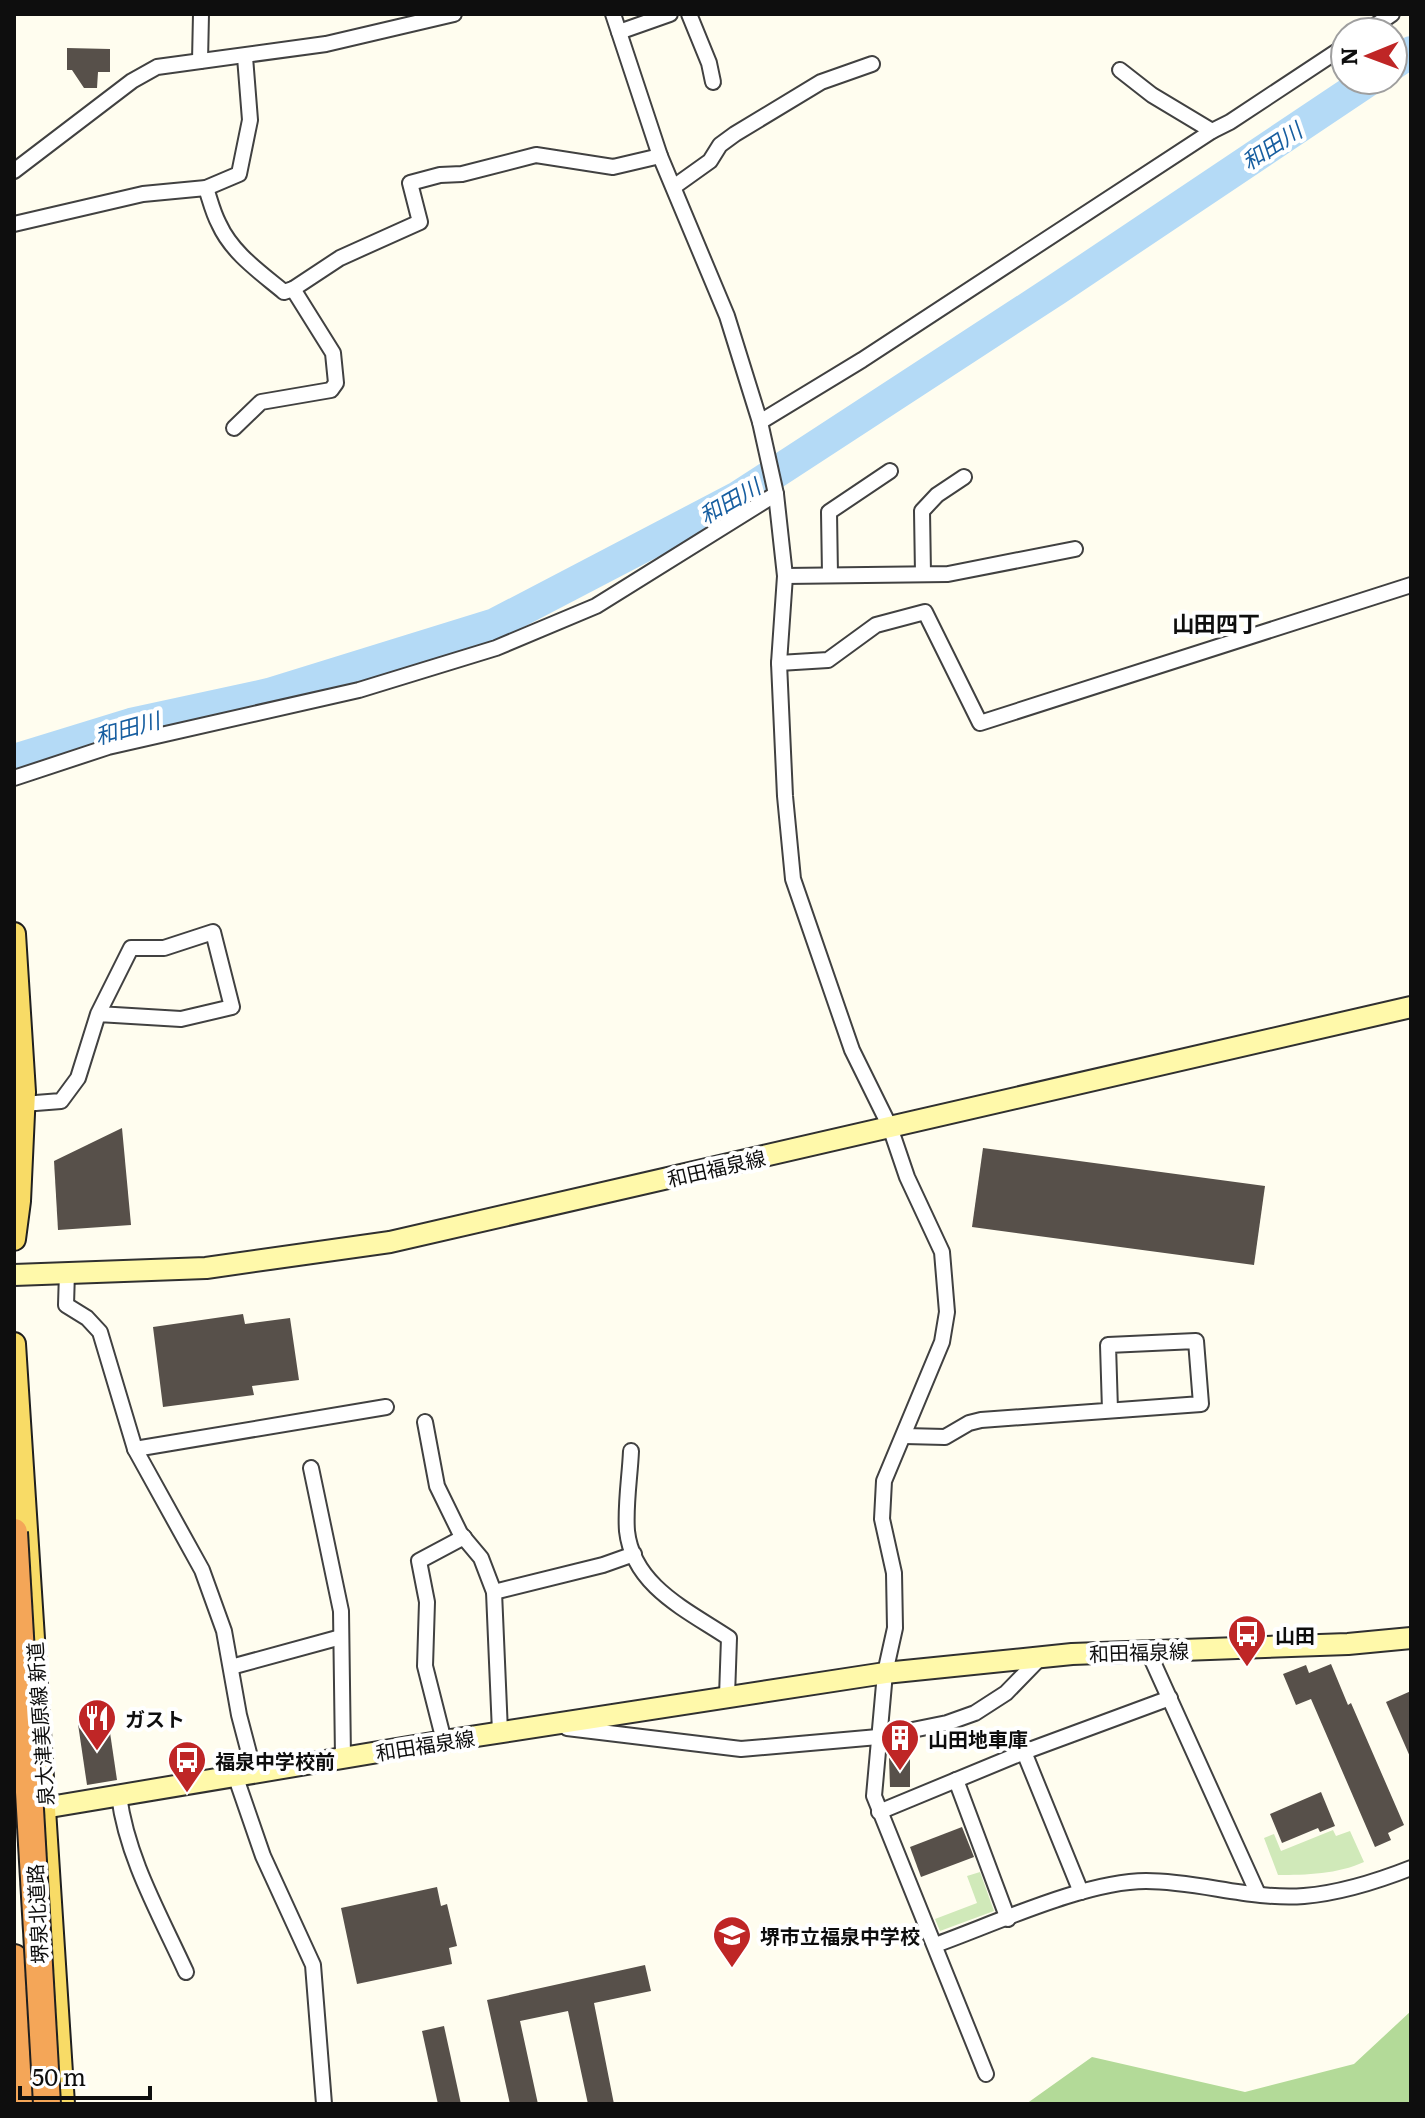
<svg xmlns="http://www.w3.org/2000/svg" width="1425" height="2118" font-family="Literata,'Noto Sans JP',serif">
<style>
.green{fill:#d0e9b9}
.forest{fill:#b3da98}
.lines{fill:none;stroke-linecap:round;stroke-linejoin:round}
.river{stroke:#b4daf6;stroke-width:32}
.building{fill:#57504a}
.street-casing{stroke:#414141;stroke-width:18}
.secondary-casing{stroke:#303030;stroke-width:24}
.primary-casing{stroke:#1f1f1f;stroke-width:26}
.highway-casing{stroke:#1f1f1f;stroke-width:30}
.street{stroke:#fff;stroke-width:14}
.secondary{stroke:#fff9aa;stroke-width:20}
.primary{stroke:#f8db66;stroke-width:22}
.highway{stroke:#f4a658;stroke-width:26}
.highway-bridge-casing{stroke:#1f1f1f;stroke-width:30;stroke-linecap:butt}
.highway-bridge{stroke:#f4a658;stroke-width:26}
.labels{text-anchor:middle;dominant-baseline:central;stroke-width:8;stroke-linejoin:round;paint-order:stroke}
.street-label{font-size:20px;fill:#0e0e0e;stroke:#fff}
.poi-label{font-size:20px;font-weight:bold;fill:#0e0e0e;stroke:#fff;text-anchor:start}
.water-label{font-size:22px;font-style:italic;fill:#175ea0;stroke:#fff}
.neighbourhood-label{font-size:22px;font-weight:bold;fill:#0e0e0e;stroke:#fff}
</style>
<rect width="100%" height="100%" fill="#fffdef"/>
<g class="green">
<path d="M1333 1830 1336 1836 1350 1831 1364 1862C1338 1874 1306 1875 1278 1875L1264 1838 1274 1834 1281 1851Z"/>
<path d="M980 1872 994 1911 940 1931 935 1919 977 1903 967 1876Z"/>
</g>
<path class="forest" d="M1411 2011V2104H1026L1092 2057 1245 2092 1354 2064Z"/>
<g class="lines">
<g class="river">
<path d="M1393 64 1411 52"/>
<path d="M14 760 131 724 269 694 495 624 738 497 1057 289 1369 80"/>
</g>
</g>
<g class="building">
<path d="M67 48 110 49V72H98L97 88H84L72 70H67Z"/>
<path d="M122 1128 131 1225 58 1230 54 1161Z"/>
<path d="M983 1148 1265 1186 1254 1265 972 1227Z"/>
<path d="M243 1314 245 1324 290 1318 299 1380 252 1386 254 1395 163 1407 153 1327Z"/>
<path d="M1331 1664 1348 1705 1351 1703 1404 1825 1388 1833 1391 1840 1375 1847 1311 1699 1296 1705 1283 1674 1306 1665 1309 1673Z"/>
<path d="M1411 1691V1759L1386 1702Z"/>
<path d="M108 1719 117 1780 87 1785 78 1724Z"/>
<path d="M910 1757V1787H890L889 1758Z"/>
<path d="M1321 1792 1335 1826 1320 1832 1318 1828 1282 1843 1270 1814Z"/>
<path d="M962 1827 974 1857 921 1877 910 1847Z"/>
<path d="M437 1887 441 1906 447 1904 457 1946 449 1948 452 1964 357 1984 341 1908Z"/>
<path d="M645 1965 651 1991 594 2003 614 2104H588L568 2011 520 2021 538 2104H510L487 2000Z"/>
<path d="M444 2026 461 2104H438L422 2031Z"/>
</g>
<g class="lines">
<defs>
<g id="street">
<path d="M613 14 660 156 727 316 760 422 776 494 785 576 779 663 785 796 793 879 852 1050 890 1127 907 1177 942 1252 947 1312 942 1342 884 1481 882 1519 894 1573 895 1628 885 1673 874 1796 986 2074"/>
<path d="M689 14 709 63 713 82"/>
<path d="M619 32 670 14"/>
<path d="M1366 32 1392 14"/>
<path d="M200 61 201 14"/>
<path d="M1120 70 1152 95 1212 131"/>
<path d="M14 171 132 81 157 67 326 44 454 14"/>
<path d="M675 186 710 161 720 145 735 134 821 82 872 64"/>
<path d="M206 188C210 200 213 213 219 224 232 253 260 272 284 292L293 289 340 258 420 222 410 183 440 175 462 174 536 155 613 167 660 156"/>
<path d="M14 224 143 194 206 188 239 174 250 120 245 57"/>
<path d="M760 422 862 360 1212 131 1230 122 1345 46"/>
<path d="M234 428 261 402 331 390 336 383 333 353 293 289"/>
<path d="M923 574 922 511 937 495 964 477"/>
<path d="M830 575 829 512 890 471"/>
<path d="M785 576 948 574 1075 549"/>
<path d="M779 663 828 660 876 625 925 612 980 723 1411 585"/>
<path d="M14 778 108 747 359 690 496 648 596 606 776 494"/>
<path d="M23 1104 61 1101 78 1078 98 1014 131 948H164L213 932 232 1007 181 1019 98 1014"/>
<path d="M67 1272 66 1305 87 1318 100 1332 135 1449 202 1570 224 1631 239 1715 254 1772"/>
<path d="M425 1422 437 1486 460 1533 481 1558 494 1592 500 1732"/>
<path d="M905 1436 945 1437 969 1423 981 1420 1201 1404 1196 1341 1108 1345 1110 1410"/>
<path d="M135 1449 386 1407"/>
<path d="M631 1451C630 1476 625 1505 627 1531 633 1586 687 1610 729 1638L727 1696"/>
<path d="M311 1468 341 1611 343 1757"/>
<path d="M494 1592 603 1565 634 1554"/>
<path d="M1148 1651 1258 1894"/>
<path d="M231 1667 341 1637"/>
<path d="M567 1728 741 1749 878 1737 947 1723 975 1713 1006 1693 1041 1657"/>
<path d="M444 1741 425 1666 427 1602 419 1561 464 1537"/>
<path d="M1024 1752 1081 1892"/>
<path d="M235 1775 263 1856 313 1965 324 2104"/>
<path d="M956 1780 1008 1919"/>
<path d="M119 1796C127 1858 160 1915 186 1972"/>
<path d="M879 1812 1024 1752 1170 1698"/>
<path d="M935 1945C994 1924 1085 1881 1146 1881 1199 1881 1251 1900 1304 1896 1340 1893 1378 1881 1411 1868"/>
</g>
<g id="secondary">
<path d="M14 1275 206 1268 390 1242 1411 1007"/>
<path d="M14 1813 444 1741 885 1673 1072 1654 1348 1644 1411 1638"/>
</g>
<g id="primary">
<path d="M14 934 24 1092 19 1201 14 1239"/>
<path d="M14 1344 63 2104"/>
</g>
<path id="highway" d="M14 1958 23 2104"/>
</defs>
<use href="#street" class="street-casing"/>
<use href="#secondary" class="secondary-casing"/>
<use href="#primary" class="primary-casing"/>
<use href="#highway" class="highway-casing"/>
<use href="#street" class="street"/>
<use href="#secondary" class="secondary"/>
<use href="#primary" class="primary"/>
<use href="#highway" class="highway"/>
<defs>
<path id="highway-bridge" d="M14 1532 47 2104"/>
</defs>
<use href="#highway-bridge" class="highway-bridge-casing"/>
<use href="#highway-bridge" class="highway-bridge"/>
</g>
<defs>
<symbol id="bus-pin" viewBox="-11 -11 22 30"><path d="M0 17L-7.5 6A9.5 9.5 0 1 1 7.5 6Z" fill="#bf2626" stroke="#fff"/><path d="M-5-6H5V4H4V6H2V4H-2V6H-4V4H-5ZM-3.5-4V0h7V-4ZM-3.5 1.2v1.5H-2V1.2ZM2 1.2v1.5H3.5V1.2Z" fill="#fff"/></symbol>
<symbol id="restaurant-pin" viewBox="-11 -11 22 30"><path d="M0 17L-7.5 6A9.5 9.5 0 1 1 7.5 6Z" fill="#bf2626" stroke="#fff"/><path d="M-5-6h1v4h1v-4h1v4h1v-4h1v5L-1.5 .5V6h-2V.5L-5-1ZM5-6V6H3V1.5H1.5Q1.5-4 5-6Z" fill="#fff"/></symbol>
<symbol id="building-pin" viewBox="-11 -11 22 30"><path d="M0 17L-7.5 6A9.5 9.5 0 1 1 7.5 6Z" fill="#bf2626" stroke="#fff"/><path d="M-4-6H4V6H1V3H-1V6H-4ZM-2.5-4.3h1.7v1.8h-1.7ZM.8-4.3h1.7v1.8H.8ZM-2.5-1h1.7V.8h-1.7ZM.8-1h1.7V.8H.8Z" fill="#fff"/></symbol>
<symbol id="school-pin" viewBox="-11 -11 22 30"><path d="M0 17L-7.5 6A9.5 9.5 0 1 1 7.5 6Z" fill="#bf2626" stroke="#fff"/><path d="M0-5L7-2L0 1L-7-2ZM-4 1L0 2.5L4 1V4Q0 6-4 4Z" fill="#fff"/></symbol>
</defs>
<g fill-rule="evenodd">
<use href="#bus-pin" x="1225" y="1612" width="44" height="60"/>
<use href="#restaurant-pin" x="75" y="1696" width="44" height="60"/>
<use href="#building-pin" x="878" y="1716" width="44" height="60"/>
<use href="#bus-pin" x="165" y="1738" width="44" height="60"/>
<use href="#school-pin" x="710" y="1913" width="44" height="60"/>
</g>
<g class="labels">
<g class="street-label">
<text transform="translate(716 1167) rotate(-13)">和田福泉線</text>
<text transform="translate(1139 1651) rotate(-2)">和田福泉線</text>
<text transform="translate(39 1724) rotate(-94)">泉大津美原線 新道</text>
<text transform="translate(425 1744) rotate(-9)">和田福泉線</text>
<text transform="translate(36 1914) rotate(-93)">堺泉北道路</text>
</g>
<g class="poi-label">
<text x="1275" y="1634">山田</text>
<text x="125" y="1718">ガスト</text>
<text x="928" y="1738">山田地車庫</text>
<text x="215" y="1760">福泉中学校前</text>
<text x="760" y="1935">堺市立福泉中学校</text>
</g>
<g class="water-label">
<text transform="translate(1271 145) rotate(-33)">和田川</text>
<text transform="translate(729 500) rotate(-30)">和田川</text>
<text transform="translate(127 727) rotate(-15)">和田川</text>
</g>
<g class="neighbourhood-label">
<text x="1216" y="622">山田四丁</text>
</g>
</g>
<rect width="1425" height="2118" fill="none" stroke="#0e0e0e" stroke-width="32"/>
<g transform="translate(1369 56) rotate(269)"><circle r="38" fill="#ffffff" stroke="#9f9f9f" stroke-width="2"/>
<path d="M0-6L14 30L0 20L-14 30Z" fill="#bf2626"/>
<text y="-12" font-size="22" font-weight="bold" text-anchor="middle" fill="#0e0e0e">N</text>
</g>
<path d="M20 2086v12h130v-12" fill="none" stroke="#0e0e0e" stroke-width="4"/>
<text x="32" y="2086" font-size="24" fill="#0e0e0e" stroke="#ffffff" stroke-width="6" paint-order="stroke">50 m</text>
</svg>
